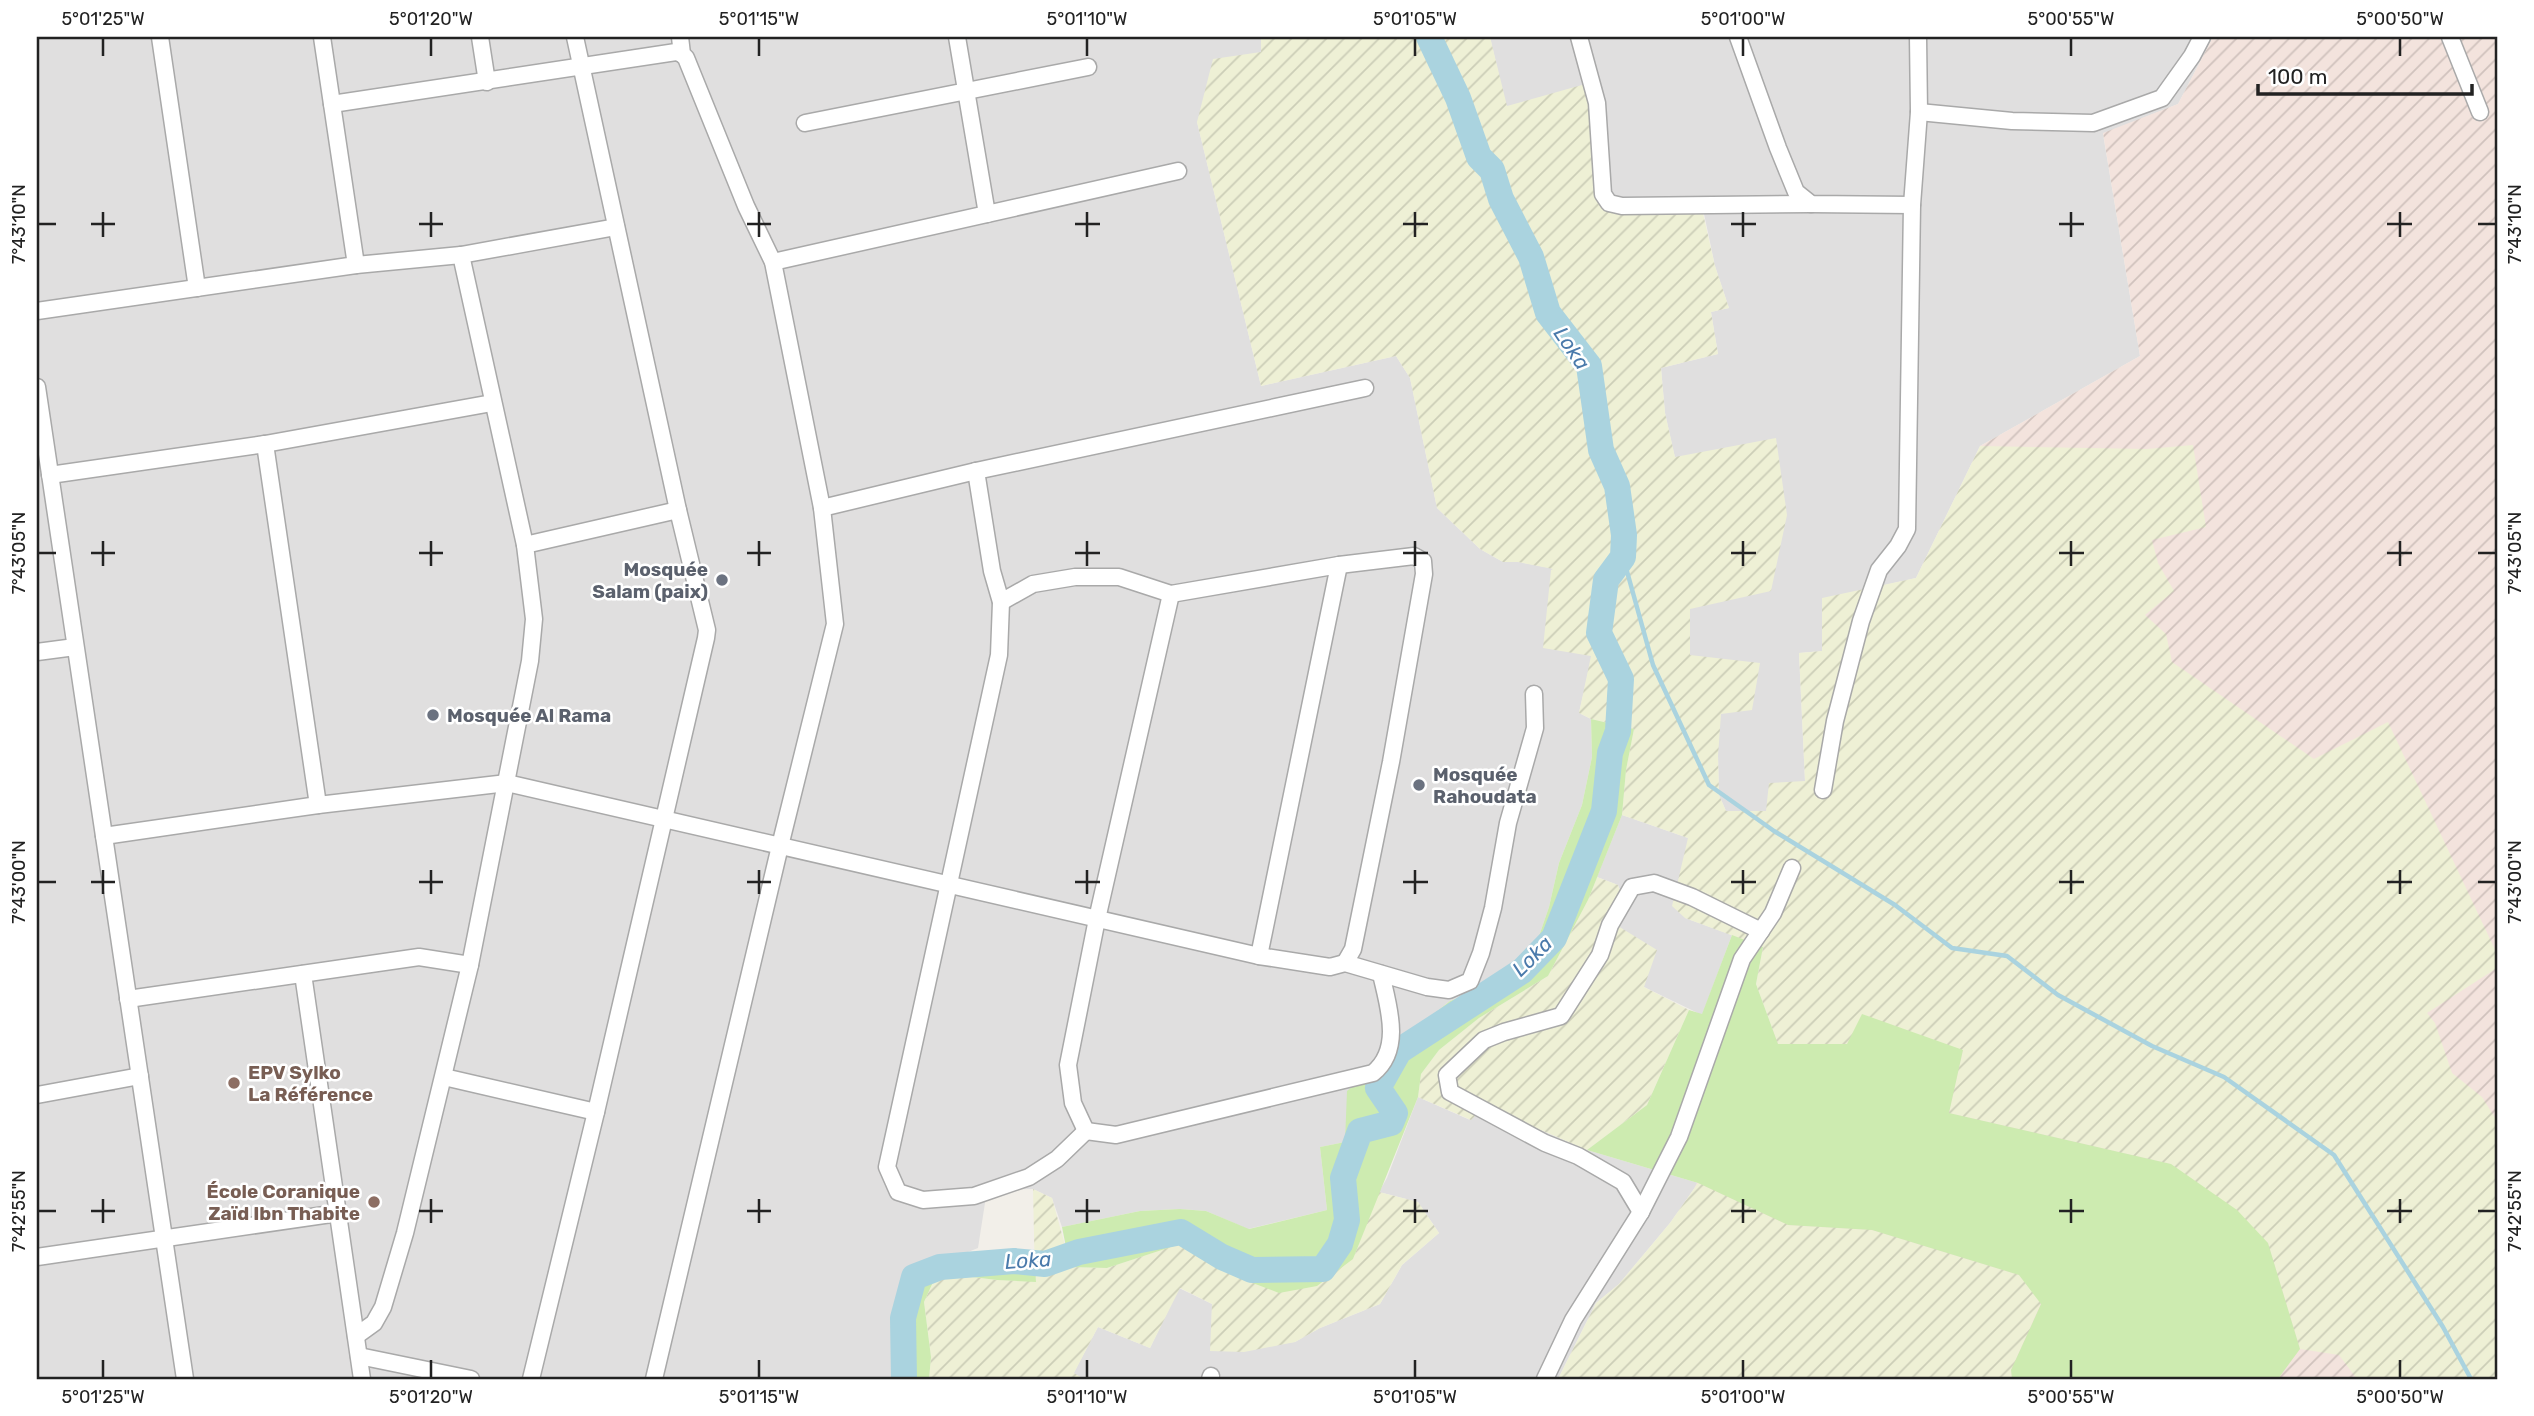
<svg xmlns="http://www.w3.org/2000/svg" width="2534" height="1416" font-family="Rubik,sans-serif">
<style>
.residential{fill:#e0dfdf}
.military{fill:url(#military-furrows)}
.farmland{fill:url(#farmland-furrows)}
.grass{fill:#cdebb0}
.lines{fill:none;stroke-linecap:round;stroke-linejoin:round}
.stream{stroke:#aad3df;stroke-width:4.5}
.river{stroke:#aad3df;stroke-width:26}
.street-casing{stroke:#a9a9a9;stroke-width:19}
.street{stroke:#fff;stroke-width:16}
.ticks{fill:none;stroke:#222;stroke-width:2.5}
.worship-dot{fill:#6b7280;stroke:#fff;stroke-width:2.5}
.education-dot{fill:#8d6e63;stroke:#fff;stroke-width:2.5}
.labels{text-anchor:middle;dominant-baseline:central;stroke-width:5;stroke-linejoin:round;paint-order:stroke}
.worship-label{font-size:19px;font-weight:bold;fill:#5b616d;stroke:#fff;text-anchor:start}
.education-label{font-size:19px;font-weight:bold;fill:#785e54;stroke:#fff;text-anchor:start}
.water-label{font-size:21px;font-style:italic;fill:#4a7aab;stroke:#fff}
.neatline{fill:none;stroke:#222;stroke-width:2.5}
.ticks-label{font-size:18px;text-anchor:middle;fill:#222}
</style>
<defs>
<pattern id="military-furrows" width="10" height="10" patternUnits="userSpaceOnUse" patternTransform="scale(1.75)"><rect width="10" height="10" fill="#f3e3dd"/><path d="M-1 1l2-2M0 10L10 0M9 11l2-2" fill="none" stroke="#d0c2bd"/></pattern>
<pattern id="farmland-furrows" width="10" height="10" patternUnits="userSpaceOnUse" patternTransform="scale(1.75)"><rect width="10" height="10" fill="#eef0d5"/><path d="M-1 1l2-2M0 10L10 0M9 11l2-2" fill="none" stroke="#ccceb7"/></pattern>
</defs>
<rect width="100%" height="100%" fill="#f2efe9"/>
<g class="residential">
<path d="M37 37H1261V52L1197 122 1261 386 1396 356 1410 378 1437 508 1480 549 1503 562H1518L1556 569 1592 656 1579 713 1591 719 1592 757 1582 805 1559 863 1549 907 1538 939 1492 985 1450 1001 1411 1032 1383 1061 1345 1142 1320 1147 1327 1210 1248 1229 1206 1211 1180 1209 1140 1211 1062 1227 1052 1198 1033 1189 987 1190 978 1248 905 1277 900 1305 902 1335 893 1379H37Z"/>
<path d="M1490 37H2213L2178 104 2103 134 2140 356 1980 446 1916 578 1822 599V651L1799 653 1805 781 1766 811H1726L1719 795 1718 756 1690 655V609L1675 458 1665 413 1661 368 1718 354 1711 312 1729 308 1715 266 1703 209 1626 210 1506 106Z"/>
<path d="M1622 815 1688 838 1685 918 1732 935 1702 1015 1644 987 1618 926 1626 907 1618 885 1597 877Z"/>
<path d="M1418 1097 1470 1120 1485 1106 1587 1150 1698 1183 1670 1223 1619 1284 1596 1303 1558 1379H1084L1073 1374 1098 1327 1150 1348 1179 1288 1212 1304 1211 1351 1295 1342 1320 1328 1380 1304 1402 1265 1439 1233 1418 1202 1379 1192 1387 1178Z"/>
</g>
<path class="military" d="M2213 37H2497V1379H1618L1675 1230 1720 1133 1967 658 1980 446 2140 356 2103 133 2178 104Z"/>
<g class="farmland">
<path d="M1261 37H1490L1507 106 1589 83 1604 203 1702 209 1715 266 1729 308 1711 312 1718 354 1661 368 1665 413 1675 457 1776 438 1787 515 1771 591 1690 609V655L1760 663 1752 710 1721 714 1718 756 1719 795 1726 811H1766L1769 783 1805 781 1799 653 1822 651V598L1916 578 1980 446 2147 449 2193 445 2206 527 2152 540 2158 563 2174 591 2145 615 2166 634 2172 662 2314 759 2388 722 2497 954V968L2427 1013 2435 1023 2452 1073 2482 1097 2497 1121V1379H2357L2339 1355 2300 1349 2268 1243 2171 1164 1949 1113 1963 1050 1847 1044H1778L1756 984 1763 947 1685 918 1672 906 1688 838 1622 815 1626 770 1634 729 1591 719 1579 713 1591 656 1543 648 1551 570 1553 569 1518 562H1503L1480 549 1437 508 1410 378 1396 356 1261 386 1197 122 1213 59 1261 52Z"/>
<path d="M1597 877 1618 885 1626 907 1618 926 1657 950 1644 987 1689 1010 1647 1105 1587 1150 1485 1106 1471 1120 1418 1097 1421 1074 1439 1050 1479 1018 1548 976 1588 900Z"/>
<path d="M1698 1183 1788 1225 1872 1230 2019 1275 2041 1303 2011 1370 2012 1379H1558L1596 1303 1619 1284 1670 1223Z"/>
<path d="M1033 1189 1052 1198 1071 1267 1107 1268 1179 1244 1206 1252 1242 1279 1353 1259 1379 1192 1418 1202 1439 1233 1402 1265 1380 1304 1320 1328 1295 1342 1244 1352 1210 1351 1212 1304 1180 1288 1150 1348 1098 1327 1074 1373 1084 1379H929L931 1357 924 1302 934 1280 948 1274 997 1280 1035 1281Z"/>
</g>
<g class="grass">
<path d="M1591 719 1634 729 1626 770 1622 815 1588 900 1548 976 1479 1018 1439 1050 1421 1074 1418 1097 1353 1259 1317 1286 1279 1293 1242 1279 1206 1252 1180 1244 1107 1268 1070 1267 1062 1227 1140 1211 1180 1209 1206 1211 1249 1229 1327 1210 1320 1147 1345 1142 1347 1091 1383 1061 1411 1032 1450 1001 1493 985 1538 939 1549 907 1559 863 1582 805 1592 757Z"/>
<path d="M1732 935 1763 947 1756 984 1778 1044H1847L1862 1014 1963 1050 1949 1113 2171 1164 2237 1210 2268 1243 2300 1349 2278 1379H2012L2011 1370 2041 1304 2019 1275 1872 1230 1788 1225 1698 1183 1587 1150 1647 1105 1689 1010 1702 1014Z"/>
<path d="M1034 1254 1036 1282 997 1280 948 1274 934 1280 924 1302 931 1357 929 1379H893L902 1335 900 1305 905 1277 933 1265 995 1257Z"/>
</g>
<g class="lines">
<path class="stream" d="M1623 557 1653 665 1709 785 1774 831 1895 905 1952 948 2007 956 2058 995 2152 1046 2224 1077 2334 1155 2443 1327 2471 1379"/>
<path class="river" d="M904 1379 903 1318 914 1277 940 1267 1014 1261 1045 1264 1079 1252 1181 1232 1222 1257 1252 1270 1323 1269 1340 1244 1347 1220 1343 1178 1360 1131 1391 1123 1395 1113 1378 1088 1399 1051 1522 971 1554 938 1604 811 1610 753 1618 731 1621 679 1599 633 1606 580 1623 557 1624 535 1617 486 1601 450 1589 366 1548 313 1531 257 1501 199 1492 170 1479 157 1458 98 1429 37"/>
<defs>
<g id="street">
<path d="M160 37 197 288"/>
<path d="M322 37 356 265"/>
<path d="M480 37 487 82"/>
<path d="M957 37 987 214"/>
<path d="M1579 37 1597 103 1603 194 1609 203 1622 206 1811 204"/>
<path d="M1738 37 1778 148 1796 192 1811 204 1912 205"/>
<path d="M2450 37 2480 112"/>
<path d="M332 104 676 52 682 54"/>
<path d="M1919 112 2012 121 2093 123 2162 98 2192 56 2202 37"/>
<path d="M805 123 1088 67"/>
<path d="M773 262 1178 171"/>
<path d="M37 311 356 265 461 255 616 227"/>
<path d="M37 387 185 1379"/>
<path d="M265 444 318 805"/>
<path d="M976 471 992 571 1001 602 999 655 887 1167 898 1192 923 1200 974 1196 1029 1177 1057 1159 1086 1131"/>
<path d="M50 475 265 444 492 403"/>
<path d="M822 508 976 471 1365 388"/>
<path d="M525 545 678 510"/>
<path d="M1001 602 1033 584 1075 577H1119L1171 594 1339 565 1414 556 1423 561 1424 574 1391 762 1353 949 1345 963"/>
<path d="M37 652 75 647"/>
<path d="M1823 790 1835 721 1861 621 1879 570 1898 546 1907 529 1912 205 1919 112 1918 37"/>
<path d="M104 836 318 805 507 783 1259 956 1330 967 1345 963 1427 987 1449 990 1470 981 1481 953 1493 908 1508 823 1535 728 1534 694"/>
<path d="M1259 956 1339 565"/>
<path d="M303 974 362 1379"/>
<path d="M128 999 419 957 470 965"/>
<path d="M444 1077 596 1112"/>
<path d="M37 1095 140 1076"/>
<path d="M1086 1131 1073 1103 1068 1065 1097 919 1171 594"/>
<path d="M1086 1131 1116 1135 1373 1073C1403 1049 1388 1005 1381 974"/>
<path d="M1641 1212 1623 1182 1578 1156 1545 1143 1450 1092 1447 1075 1484 1040 1504 1032 1561 1016 1600 955 1610 925 1632 887 1654 883 1692 897 1761 931"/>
<path d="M37 1257 338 1213"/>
<path d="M356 1336 374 1323 383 1307 405 1233 470 965 530 661 534 619 525 545 461 255"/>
<path d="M359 1356 471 1379"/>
<path d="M531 1379 596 1112 706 638 707 630 678 510 575 37"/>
<path d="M654 1379 780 846 835 624 822 508 773 262 746 206 686 58 682 54 680 37"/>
<path d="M1210 1379 1211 1376"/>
<path d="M1545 1379 1573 1320 1641 1212 1679 1137 1742 959 1773 913 1792 868"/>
</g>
</defs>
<use href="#street" class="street-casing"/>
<use href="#street" class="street"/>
</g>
<path class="ticks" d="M103 38V56M431 38V56M759 38V56M1087 38V56M1415 38V56M1743 38V56M2071 38V56M2400 38V56M103 212V237M431 212V237M759 212V237M1087 212V237M1415 212V237M1743 212V237M2071 212V237M2400 212V237M38 224H56M91 224H115M419 224H443M747 224H771M1075 224H1100M1403 224H1428M1731 224H1756M2059 224H2084M2387 224H2412M2478 224H2496M103 541V566M431 541V566M759 541V566M1087 541V566M1415 541V566M1743 541V566M2071 541V566M2400 541V566M38 553H56M91 553H115M419 553H443M747 553H771M1075 553H1100M1403 553H1428M1731 553H1756M2059 553H2084M2387 553H2412M2478 553H2496M103 870V894M431 870V894M759 870V894M1087 870V894M1415 870V894M1743 870V894M2071 870V894M2400 870V894M38 882H56M91 882H115M419 882H443M747 882H771M1075 882H1100M1403 882H1428M1731 882H1756M2059 882H2084M2387 882H2412M2478 882H2496M103 1199V1223M431 1199V1223M759 1199V1223M1087 1199V1223M1415 1199V1223M1743 1199V1223M2071 1199V1223M2400 1199V1223M38 1211H56M91 1211H115M419 1211H443M747 1211H771M1075 1211H1100M1403 1211H1428M1731 1211H1756M2059 1211H2084M2387 1211H2412M2478 1211H2496M103 1360V1378M431 1360V1378M759 1360V1378M1087 1360V1378M1415 1360V1378M1743 1360V1378M2071 1360V1378M2400 1360V1378"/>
<g class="worship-dot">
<circle cx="722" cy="580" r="7"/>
<circle cx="433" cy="715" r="7"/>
<circle cx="1419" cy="785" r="7"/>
</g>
<g class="education-dot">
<circle cx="234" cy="1083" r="7"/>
<circle cx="374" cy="1202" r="7"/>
</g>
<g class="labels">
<g class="worship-label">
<text x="708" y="569" text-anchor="end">Mosquée<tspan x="708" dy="22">Salam (paix)</tspan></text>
<text x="447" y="715">Mosquée Al Rama</text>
<text x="1433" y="774">Mosquée<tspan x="1433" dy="22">Rahoudata</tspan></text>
</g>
<g class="education-label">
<text x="248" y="1072">EPV Sylko<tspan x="248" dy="22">La Référence</tspan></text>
<text x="360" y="1191" text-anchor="end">École Coranique<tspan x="360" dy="22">Zaïd Ibn Thabite</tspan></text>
</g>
<g class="water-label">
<text transform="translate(1572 348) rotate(56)">Loka</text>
<text transform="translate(1532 956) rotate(-45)">Loka</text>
<text transform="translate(1028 1260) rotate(-4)">Loka</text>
</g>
</g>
<rect width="2534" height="1416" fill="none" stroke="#ffffff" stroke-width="77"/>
<path d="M2258 84v10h214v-10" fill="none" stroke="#222222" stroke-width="3.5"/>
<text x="2268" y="84" font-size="21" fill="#222222" stroke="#ffffff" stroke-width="5" paint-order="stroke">100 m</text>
<rect x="38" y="38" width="2458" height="1340" class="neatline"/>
<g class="ticks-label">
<text x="103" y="25">5°01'25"W</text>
<text x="431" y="25">5°01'20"W</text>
<text x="759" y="25">5°01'15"W</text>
<text x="1087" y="25">5°01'10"W</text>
<text x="1415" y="25">5°01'05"W</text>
<text x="1743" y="25">5°01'00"W</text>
<text x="2071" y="25">5°00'55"W</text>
<text x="2400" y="25">5°00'50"W</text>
<text transform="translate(19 224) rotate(-90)" y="6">7°43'10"N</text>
<text transform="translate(2515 224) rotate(-90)" y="6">7°43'10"N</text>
<text transform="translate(19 553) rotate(-90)" y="6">7°43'05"N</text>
<text transform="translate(2515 553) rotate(-90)" y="6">7°43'05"N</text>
<text transform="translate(19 882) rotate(-90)" y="6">7°43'00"N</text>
<text transform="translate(2515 882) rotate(-90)" y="6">7°43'00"N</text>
<text transform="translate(19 1211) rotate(-90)" y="6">7°42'55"N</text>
<text transform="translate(2515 1211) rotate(-90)" y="6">7°42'55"N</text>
<text x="103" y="1403">5°01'25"W</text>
<text x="431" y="1403">5°01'20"W</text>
<text x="759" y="1403">5°01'15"W</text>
<text x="1087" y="1403">5°01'10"W</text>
<text x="1415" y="1403">5°01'05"W</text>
<text x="1743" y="1403">5°01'00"W</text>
<text x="2071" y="1403">5°00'55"W</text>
<text x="2400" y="1403">5°00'50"W</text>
</g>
</svg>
